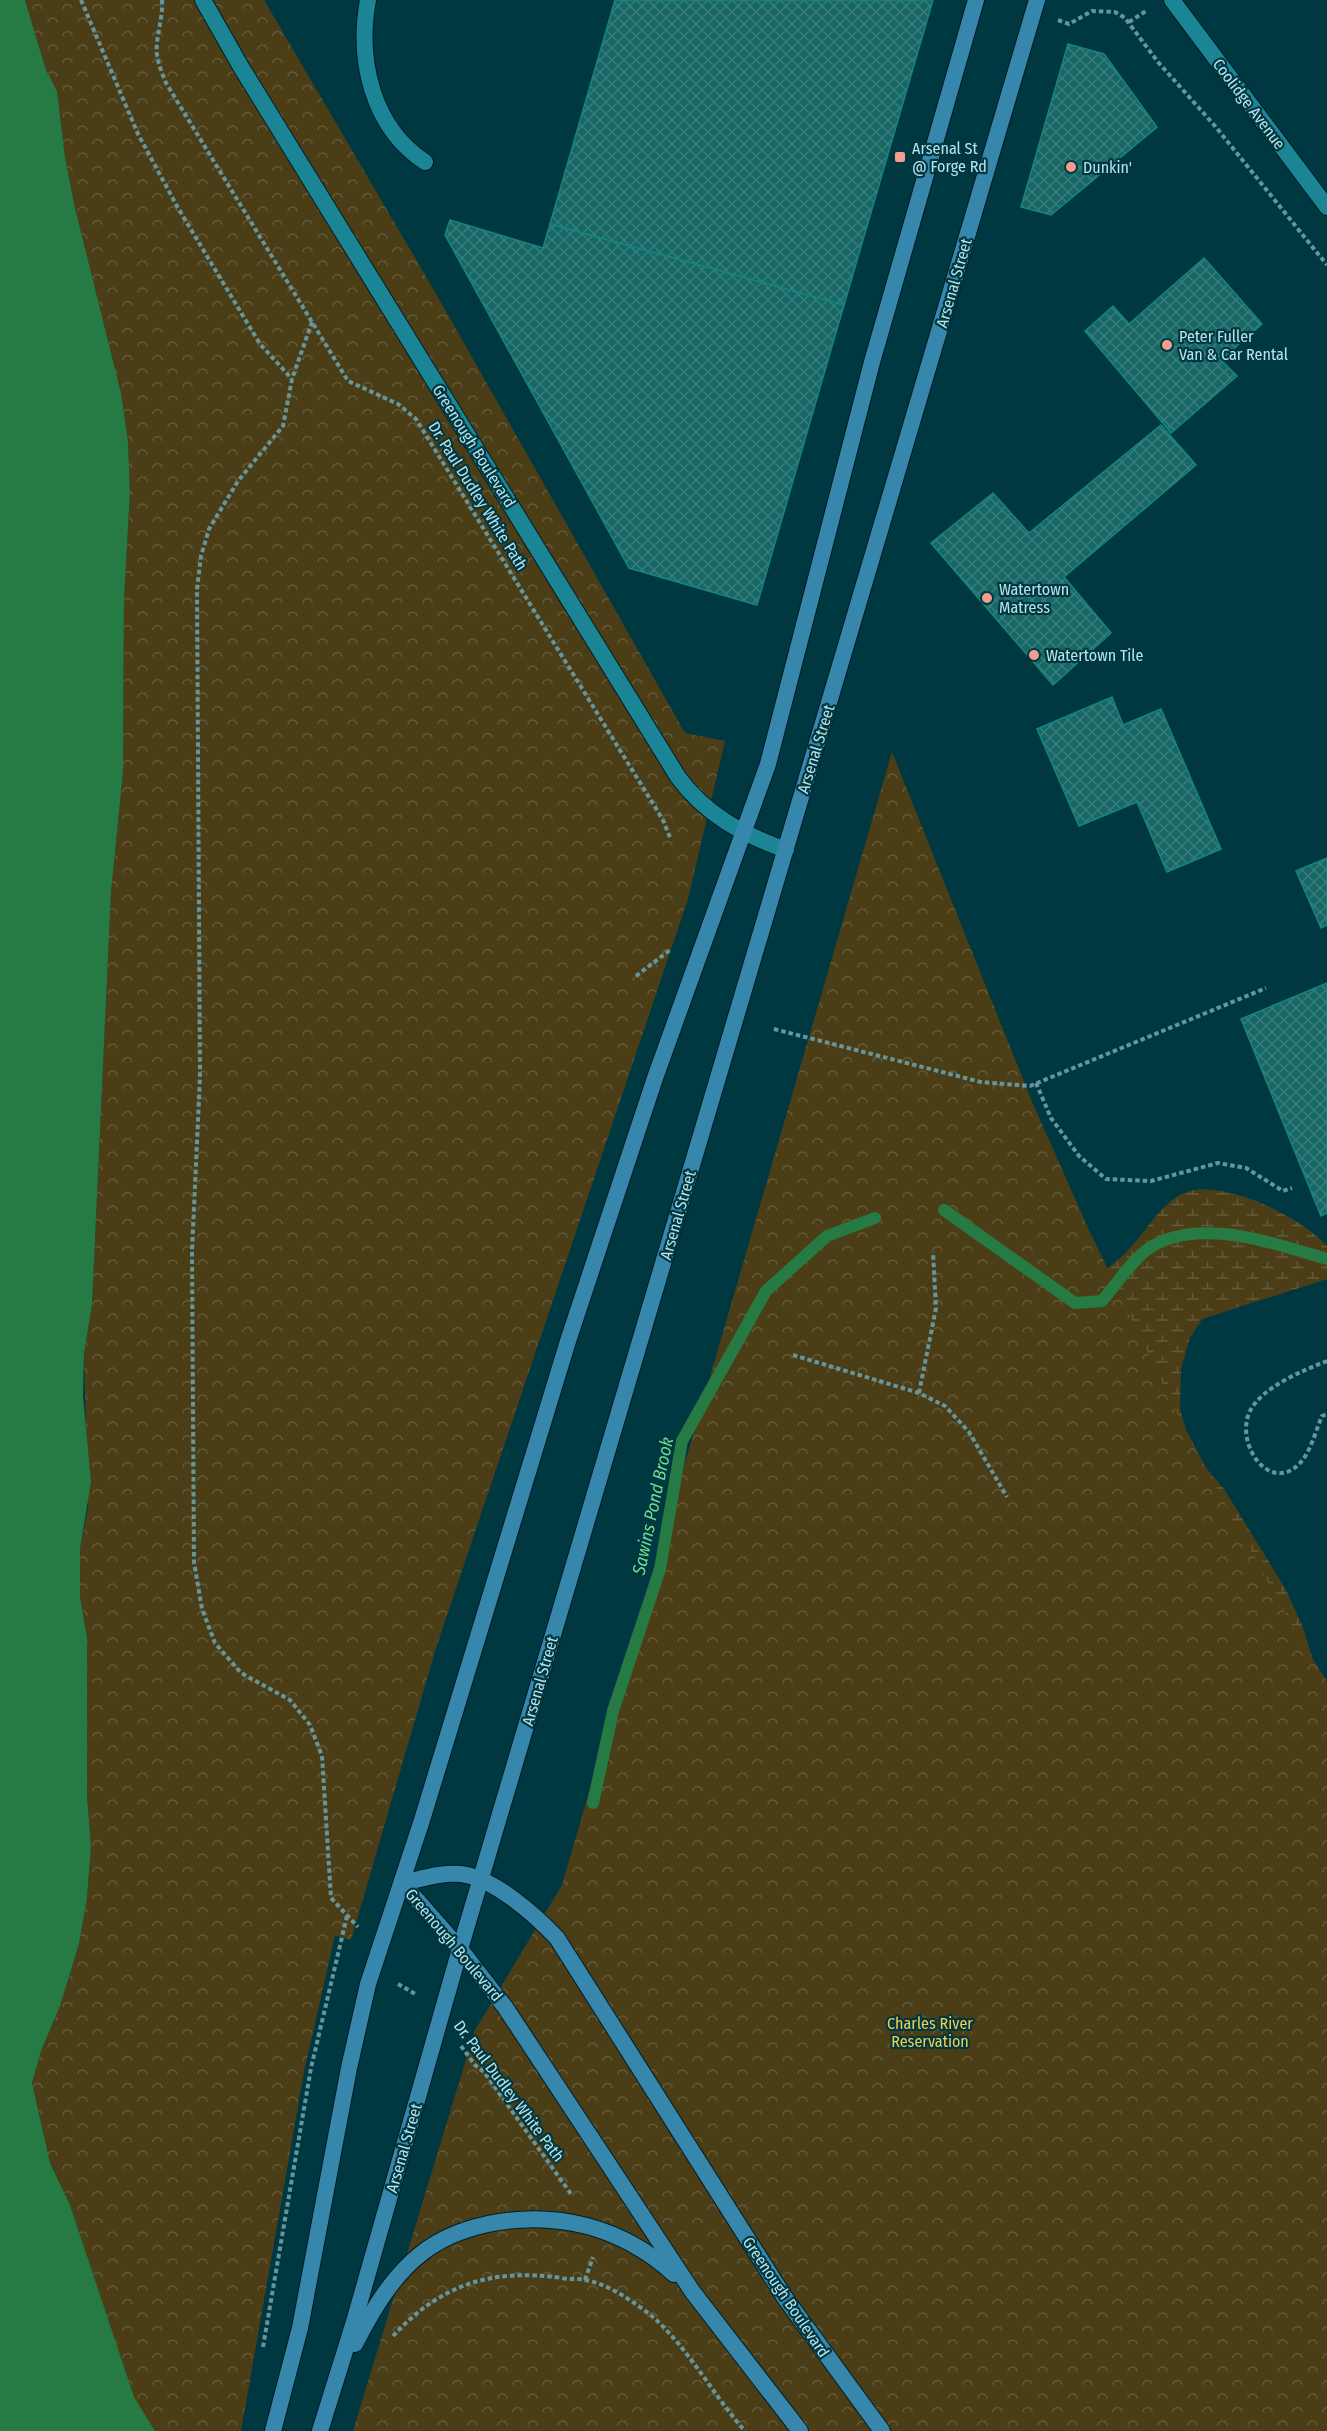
<svg xmlns="http://www.w3.org/2000/svg" width="1327" height="2431" font-family="'Fira Sans Condensed',sans-serif">
<style>
.wetland{fill:url(#wetland-marsh)}
.park{fill:url(#park-crowns)}
.water{fill:#267a44}
.lines{fill:none;stroke-linecap:round;stroke-linejoin:round}
.stream{stroke:#267a44;stroke-width:12}
.building{fill:url(#building-cross-hatch);stroke:#148582;stroke-width:1.5}
.service-casing{stroke:#001d23;stroke-width:18}
.tertiary-casing{stroke:#001d23;stroke-width:18}
.secondary-casing{stroke:#001d23;stroke-width:18}
.path{stroke:#65969e;stroke-width:4;stroke-dasharray:4.5 3;stroke-linecap:butt}
.service{stroke:#1b8495;stroke-width:16}
.tertiary{stroke:#1b8495;stroke-width:16}
.secondary{stroke:#3787ac;stroke-width:16}
.poi-dot{fill:#f49d8c;stroke:#003841;stroke-width:2}
.labels{text-anchor:middle;dominant-baseline:central;stroke-width:4.5;stroke-linejoin:round;paint-order:stroke}
.street-label{font-size:16px;fill:#b8e3eb;stroke:#003841}
.poi-label{font-size:16px;fill:#b8e3eb;stroke:#003841;text-anchor:start}
.park-label{font-size:16px;fill:#f2cc4e;stroke:#003841}
.water-label{font-size:18px;font-style:italic;fill:#71dc91;stroke:#003841}
</style>
<defs>
<pattern id="wetland-marsh" width="20" height="14" patternUnits="userSpaceOnUse" patternTransform="scale(1.5)"><rect width="20" height="14" fill="#4b3e17"/><path d="M1 5h8M5 5V1M11 12h8M15 12V8" fill="none" stroke="#635a39"/></pattern>
<pattern id="park-crowns" width="20" height="18" patternUnits="userSpaceOnUse" patternTransform="scale(1.5)"><rect width="20" height="18" fill="#4b3e17"/><path d="M2 6a3 3 0 1 1 6 0M12 15a3 3 0 1 1 6 0" fill="none" stroke="#635a39"/></pattern>
<pattern id="building-cross-hatch" width="8" height="8" patternUnits="userSpaceOnUse" patternTransform="scale(1.5)"><rect width="8" height="8" fill="#176865"/><path d="M0 0l8 8M0 8l8-8" fill="none" stroke="#377d7b"/></pattern>
</defs>
<rect width="100%" height="100%" fill="#003841"/>
<path class="wetland" d="M962 1170 1095 1276C1112 1266 1125 1255 1137 1240 1149 1226 1161 1206 1178 1196 1215 1173 1302 1217 1327 1246V1279L1202 1319 1190 1338 1181 1369 1180 1409 1186 1430 1206 1468 1224 1489 1285 1588 1302 1625 1314 1663Z"/>
<g class="park">
<path d="M25 0H264L435 292 685 733 725 741 688 899 436 1648 351 1940 335 1935 304 2072 241 2431H155L134 2398 70 2205 50 2163 32 2083 41 2051 60 2006 79 1944 87 1898 91 1847 87 1795V1638L80 1596V1549L88 1508 84 1353 92 1305 111 892 123 772 124 599 130 492 128 442 121 393 75 208 65 157 57 91 46 70Z"/>
<path d="M892 752 1033 1104 1088 1228 1185 1430 1298 1637 1327 1681V2431H353L475 2030 562 1885Z"/>
</g>
<path class="water" d="M0 0H25L46 70 57 91 65 157 75 208 121 393 128 442 130 492 124 599 123 772 111 892 92 1305 84 1353 83 1396 91 1482 80 1549V1596L87 1638V1795L91 1847 87 1898 79 1944 60 2006 41 2051 32 2083 50 2163 70 2205 134 2397 155 2431H0Z"/>
<g class="lines">
<g class="stream">
<path d="M944 1210 1075 1303 1102 1301C1116 1285 1131 1261 1148 1249 1197 1215 1275 1244 1327 1259"/>
<path d="M593 1803 613 1711 660 1569 682 1441 766 1291 827 1236 875 1218"/>
</g>
</g>
<g class="building">
<path d="M615 0H933L844 305 550 224Z"/>
<path d="M1068 44 1104 54 1157 127 1051 215 1021 207Z"/>
<path d="M450 220 543 248 550 224 844 305 757 605 629 568 445 235Z"/>
<path d="M1204 258 1262 324 1221 360 1237 376 1171 433 1085 331 1113 306 1129 324Z"/>
<path d="M1161 425 1196 465 1064 577 1111 633 1053 685 931 543 993 493 1029 533Z"/>
<path d="M1112 697 1123 725 1161 709 1221 849 1167 872 1137 802 1079 826 1037 729Z"/>
<path d="M1327 858V925L1321 928 1296 871Z"/>
<path d="M1327 983V1213L1321 1216 1241 1019Z"/>
</g>
<g class="lines">
<defs>
<path id="service" d="M368 0C357 60 372 127 425 162"/>
<g id="tertiary">
<path d="M203 0 241 67 678 777C706 815 742 834 786 850"/>
<path d="M1172 0 1327 207"/>
</g>
<g id="secondary">
<path d="M402 1883C421 1879 442 1872 461 1874 494 1878 535 1915 557 1938L785 2298 882 2431"/>
<path d="M402 1883 460 1949 505 2007 692 2291 800 2431"/>
<path d="M355 2344C372 2311 392 2276 422 2253 441 2238 465 2229 488 2224 557 2210 622 2227 674 2274"/>
<path d="M273 2431 300 2328 349 2068 368 1984 422 1820 568 1341 655 1078 768 764 872 362 976 0"/>
<path d="M320 2431 354 2322 460 1949 1037 0"/>
</g>
</defs>
<use href="#service" class="service-casing"/>
<use href="#tertiary" class="tertiary-casing"/>
<use href="#secondary" class="secondary-casing"/>
<g class="path">
<path d="M81 0 138 134 178 208 260 344 292 379"/>
<path d="M162 0C163 16 158 29 157 44 155 58 161 70 166 83L348 381 398 404 416 419 663 820 671 840"/>
<path d="M1058 20 1069 24 1092 11 1115 12 1125 18 1158 62 1215 126 1327 265"/>
<path d="M1129 22 1146 11"/>
<path d="M312 322 292 379 283 426 238 481 209 529 201 556 197 589 200 1077 192 1251 194 1562 202 1609 215 1643 241 1673 290 1700 310 1725 322 1756 331 1898 358 1927"/>
<path d="M636 976 670 950"/>
<path d="M774 1029 981 1082 1030 1086 1266 988"/>
<path d="M1036 1083 1051 1118 1079 1156 1106 1179 1151 1181 1218 1163 1246 1168 1283 1191 1292 1188"/>
<path d="M793 1355 919 1393 945 1406 969 1432 1007 1497"/>
<path d="M1327 1361C1304 1370 1262 1387 1250 1411 1234 1444 1270 1495 1300 1463 1311 1451 1316 1430 1322 1416L1327 1414"/>
<path d="M919 1393 936 1308 933 1252"/>
<path d="M398 1984 417 1995"/>
<path d="M461 2046 475 2065 484 2072 571 2194"/>
<path d="M585 2280 593 2257"/>
<path d="M393 2336C441 2284 492 2268 562 2278 569 2280 577 2278 585 2280 609 2284 634 2302 653 2317 689 2349 713 2395 745 2431"/>
<path d="M263 2347 311 2068 347 1916"/>
</g>
<use href="#service" class="service"/>
<use href="#tertiary" class="tertiary"/>
<use href="#secondary" class="secondary"/>
</g>
<g class="poi-dot">
<rect x="894" y="151" width="12" height="12" rx="3"/>
<circle cx="1071" cy="167" r="6"/>
<circle cx="1167" cy="345" r="6"/>
<circle cx="987" cy="598" r="6"/>
<circle cx="1034" cy="655" r="6"/>
</g>
<g class="labels">
<g class="street-label">
<text transform="translate(1249 104) rotate(53)">Coolidge Avenue</text>
<text transform="translate(954 283) rotate(-74)">Arsenal Street</text>
<text transform="translate(474 446) rotate(58)">Greenough Boulevard</text>
<text transform="translate(478 496) rotate(58)">Dr. Paul Dudley White Path</text>
<text transform="translate(816 749) rotate(-73)">Arsenal Street</text>
<text transform="translate(678 1215) rotate(-74)">Arsenal Street</text>
<text transform="translate(540 1681) rotate(-74)">Arsenal Street</text>
<text transform="translate(454 1945) rotate(50)">Greenough Boulevard</text>
<text transform="translate(509 2091) rotate(53)">Dr. Paul Dudley White Path</text>
<text transform="translate(404 2148) rotate(-74)">Arsenal Street</text>
<text transform="translate(786 2297) rotate(56)">Greenough Boulevard</text>
</g>
<g class="poi-label">
<text x="912" y="148">Arsenal St<tspan x="912" dy="18">@ Forge Rd</tspan></text>
<text x="1083" y="167">Dunkin'</text>
<text x="1179" y="336">Peter Fuller<tspan x="1179" dy="18">Van &amp; Car Rental</tspan></text>
<text x="999" y="589">Watertown<tspan x="999" dy="18">Matress</tspan></text>
<text x="1046" y="655">Watertown Tile</text>
</g>
<g class="park-label">
<text x="930" y="2023">Charles River<tspan x="930" dy="18">Reservation</tspan></text>
</g>
<g class="water-label">
<text transform="translate(653 1506) rotate(-78)">Sawins Pond Brook</text>
</g>
</g>
</svg>
